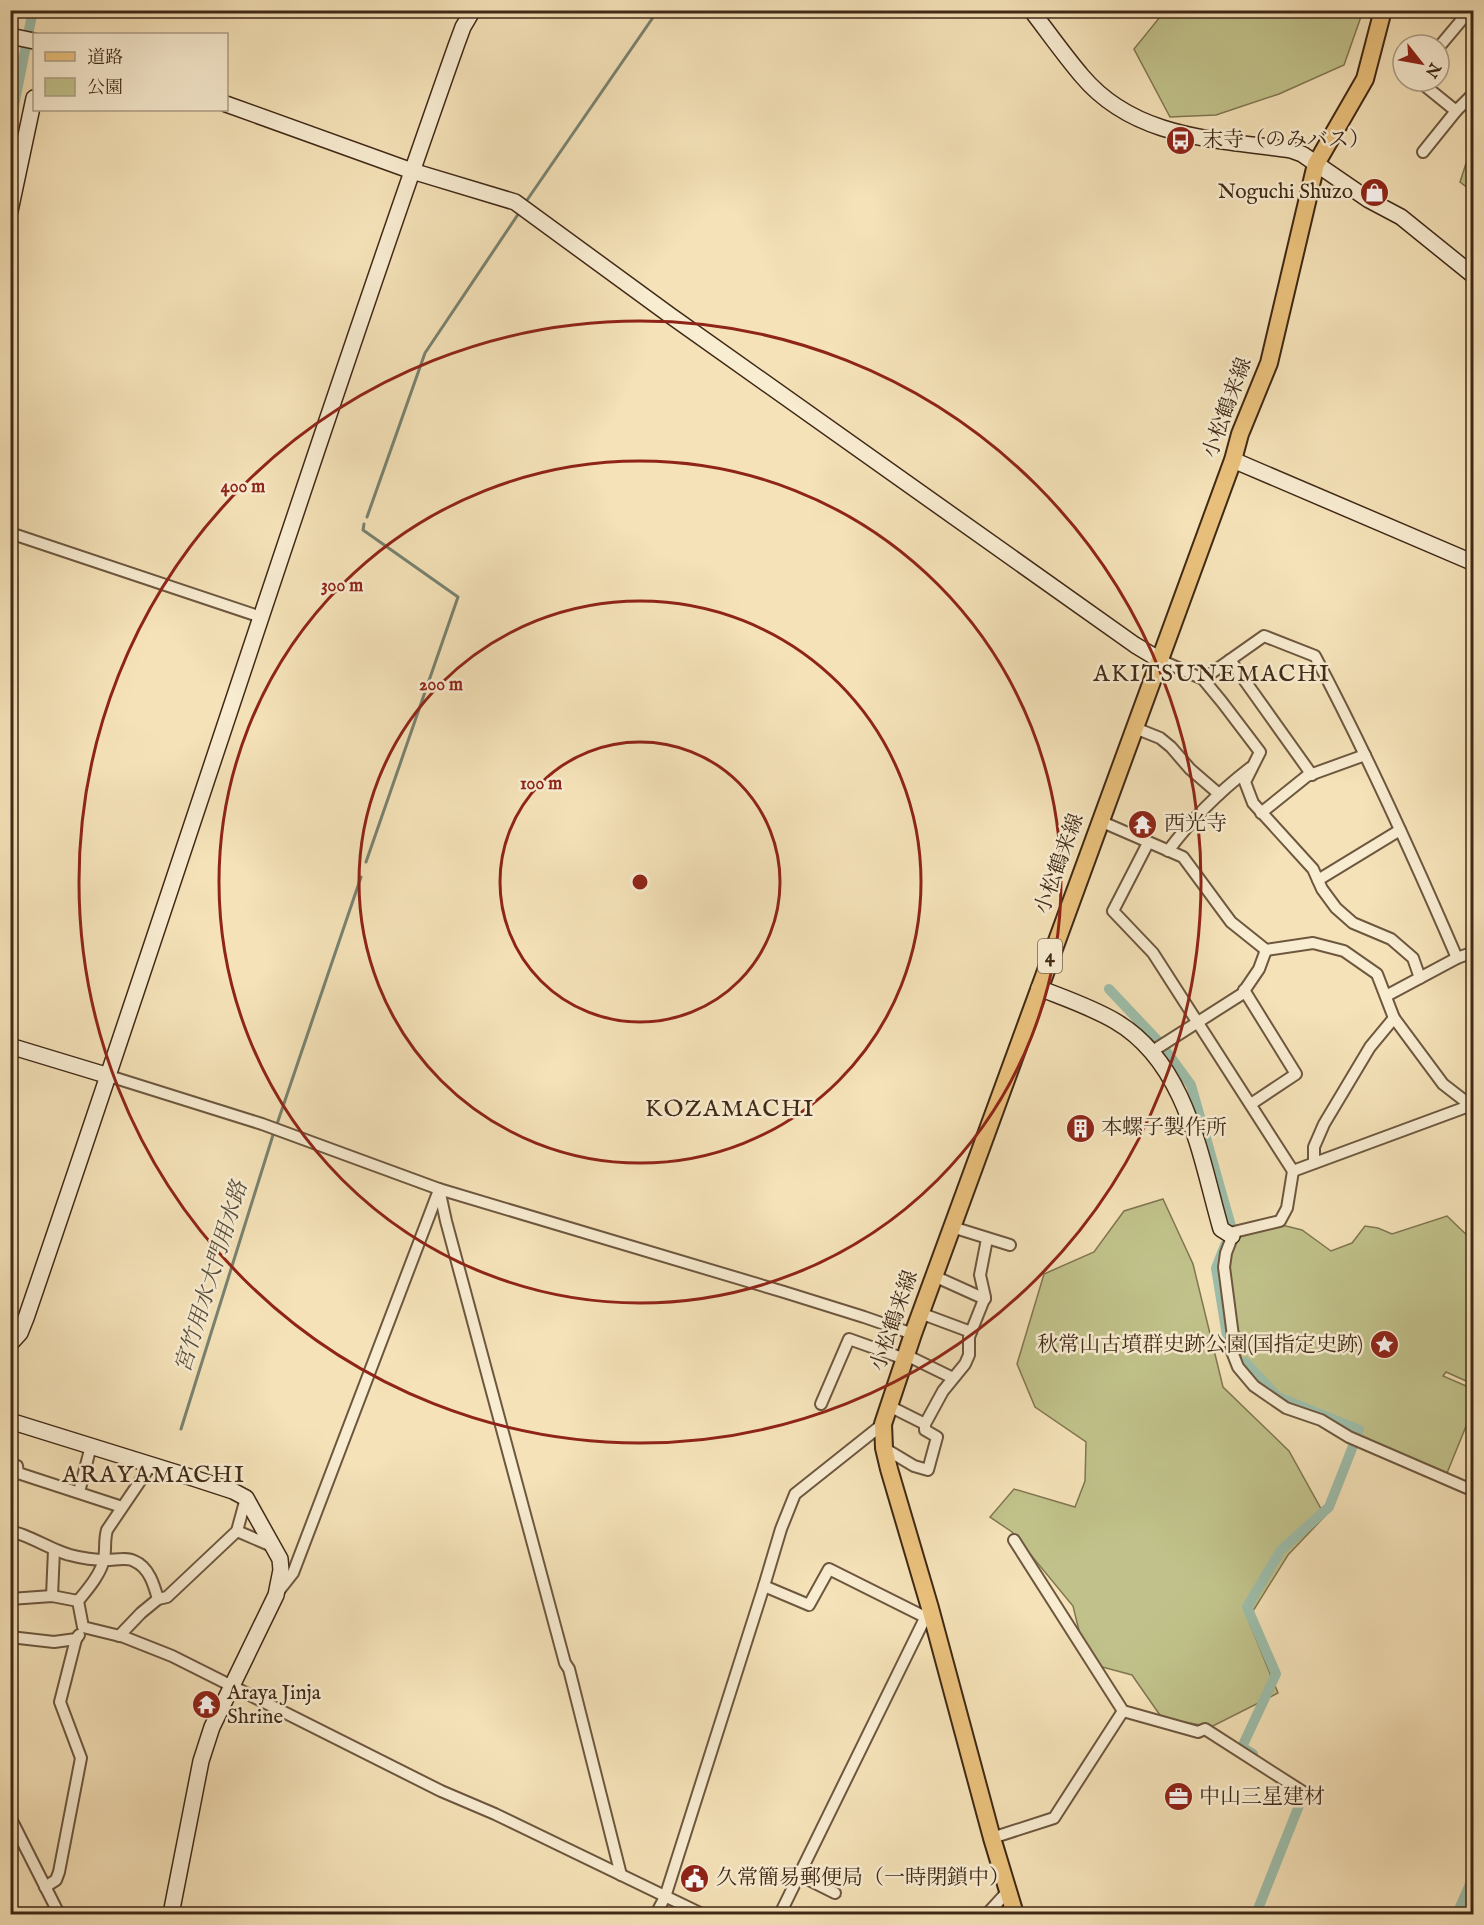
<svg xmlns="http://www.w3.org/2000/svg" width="1484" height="1925" font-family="'IM FELL English','Noto Serif JP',serif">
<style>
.green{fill:#c1c28b;stroke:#807651;stroke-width:1.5}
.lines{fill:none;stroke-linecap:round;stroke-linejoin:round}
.stream{stroke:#788270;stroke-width:3}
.canal{stroke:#9dbeab;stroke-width:10}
.street-casing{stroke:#6d573f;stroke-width:14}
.secondary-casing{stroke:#402917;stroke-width:18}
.primary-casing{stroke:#402917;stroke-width:20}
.street{stroke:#f8ecd1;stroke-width:10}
.secondary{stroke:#f8ecd1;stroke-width:15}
.primary{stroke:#eac17c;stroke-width:16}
.ring{fill:none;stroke:#8f2418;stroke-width:3}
.labels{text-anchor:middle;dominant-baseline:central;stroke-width:5;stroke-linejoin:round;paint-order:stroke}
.shield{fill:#f8ecd1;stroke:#77644f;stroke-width:1.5}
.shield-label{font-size:20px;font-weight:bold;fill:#402917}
.poi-label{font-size:21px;fill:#402917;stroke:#f8ecd1;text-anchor:start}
.street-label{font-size:21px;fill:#402917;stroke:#f8ecd1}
.water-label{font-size:22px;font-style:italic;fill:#574e3c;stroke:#f8ecd1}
.quarter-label{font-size:24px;letter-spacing:1.5px;fill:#402917;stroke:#f8ecd1}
.centre{fill:#8f2418;stroke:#f8ecd1;stroke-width:3}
.ring-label{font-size:18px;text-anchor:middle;font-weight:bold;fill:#8f2418;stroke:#f8ecd1;stroke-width:5;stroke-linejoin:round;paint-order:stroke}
</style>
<rect width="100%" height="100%" fill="#f5e2b8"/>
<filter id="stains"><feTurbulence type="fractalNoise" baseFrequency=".00333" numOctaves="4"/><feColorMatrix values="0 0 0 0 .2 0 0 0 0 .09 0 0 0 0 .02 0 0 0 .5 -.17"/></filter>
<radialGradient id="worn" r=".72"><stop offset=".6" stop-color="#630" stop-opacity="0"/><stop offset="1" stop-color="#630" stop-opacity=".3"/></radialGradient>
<g class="green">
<path d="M1161 11V10L1363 11 1344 65 1279 94 1216 115 1170 117 1134 49 1160 17Z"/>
<path d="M1473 142V192L1460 182Z"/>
<path d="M1163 1199 1193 1264 1223 1387 1289 1451 1325 1516 1288 1555 1248 1619 1278 1693 1211 1727 1162 1718 1132 1675 1087 1663 1073 1606 1012 1532 990 1517 1014 1489 1075 1507 1085 1481 1086 1442 1035 1407 1017 1364 1044 1274 1094 1252 1124 1211Z"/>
<path d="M1447 1216 1473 1241V1384L1446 1372 1443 1376 1473 1389V1409L1447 1473 1340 1428 1301 1405 1270 1392 1253 1377 1243 1364 1235 1337 1227 1259 1237 1236 1282 1225 1302 1230 1331 1251 1352 1243 1365 1226 1378 1228 1392 1234Z"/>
</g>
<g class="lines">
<g class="stream">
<path d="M525 203 654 16"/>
<path d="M367 517 425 353 519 213"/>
<path d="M364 524 363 530 458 597 366 862"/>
<path d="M277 1124 361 877"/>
<path d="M181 1429 273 1135"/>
</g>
<g class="canal">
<path d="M10 126 33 10"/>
<path d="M1109 989 1159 1042"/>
<path d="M1166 1051 1191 1085 1231 1226"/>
<path d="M1225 1245 1216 1268 1227 1336"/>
<path d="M1245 1362 1278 1397 1359 1430"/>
<path d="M1253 1754 1242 1747 1276 1674 1247 1607 1281 1550 1329 1507 1353 1446"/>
<path d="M1256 1914 1300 1803"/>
<path d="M1457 1914 1474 1875"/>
</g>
<defs>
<g id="street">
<path d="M1439 47 1470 10"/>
<path d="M1419 81 1456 111"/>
<path d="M1423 152 1456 111 1474 93"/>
<path d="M10 533 261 617"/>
<path d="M1160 660 1203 679 1222 702 1260 752 1245 782 1253 803 1313 869 1322 889 1336 908 1353 923 1391 939 1413 958 1420 978"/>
<path d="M1230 660 1312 775"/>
<path d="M1203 679 1264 636 1315 656C1367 754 1413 856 1457 958"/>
<path d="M1135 728 1160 738 1171 747 1190 769 1219 794"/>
<path d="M1261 813 1307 776 1365 755"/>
<path d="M1100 821 1183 857 1231 922 1266 950 1313 943 1344 951 1377 974 1394 1018 1443 1084 1474 1108"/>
<path d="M1148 843 1113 911 1153 953 1293 1171 1287 1208 1280 1221 1234 1232 1226 1253 1224 1267 1233 1336 1231 1349 1238 1367 1254 1386 1286 1408 1321 1420 1349 1437 1474 1491"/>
<path d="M1168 851C1191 820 1219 792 1250 768"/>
<path d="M1318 880 1400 830"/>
<path d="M1244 990 1296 1074 1251 1104"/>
<path d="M1386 996 1457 958 1474 952"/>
<path d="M1151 1052 1242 994 1259 969 1266 950"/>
<path d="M109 1076 262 1124 439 1189 784 1292 864 1317 913 1334"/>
<path d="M1314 1163V1147L1324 1124 1370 1047 1394 1018"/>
<path d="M1293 1171 1469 1106"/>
<path d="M439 1189 446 1221 565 1663 569 1669 621 1875"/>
<path d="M952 1227 1010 1245"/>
<path d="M934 1276 985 1299"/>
<path d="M920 1313 971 1332"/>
<path d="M906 1355 953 1378"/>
<path d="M821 1404 849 1339 905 1359"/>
<path d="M889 1406 925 1424"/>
<path d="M884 1448 914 1466 928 1470 937 1437 925 1430V1424L943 1391 965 1364 969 1355V1337L985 1297 980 1275 987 1239"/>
<path d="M10 1464 17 1466 18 1473 122 1507"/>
<path d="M79 1492 91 1446"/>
<path d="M237 1531 274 1547"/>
<path d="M10 1532C22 1531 53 1551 70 1555 81 1558 95 1560 107 1560 115 1560 127 1557 134 1561 149 1567 154 1585 158 1599L141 1613 119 1636"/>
<path d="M1014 1540 1123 1711 1198 1732 1205 1729 1311 1797"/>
<path d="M764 1586 809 1605 829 1569 925 1617"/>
<path d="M278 1592 293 1573 439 1190"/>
<path d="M52 1596 54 1550"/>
<path d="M10 1599 52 1596 78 1601 83 1627 124 1637 172 1656 441 1791 495 1814 702 1914"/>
<path d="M158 1599 167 1597 237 1531 246 1498"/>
<path d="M78 1601C87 1590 101 1574 104 1559 106 1549 104 1540 107 1530L151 1465"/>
<path d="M10 1637 54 1642 76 1639 79 1635"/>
<path d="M10 1817 59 1914"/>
<path d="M992 1838 1054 1818 1123 1711"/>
<path d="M799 1875 835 1893"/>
<path d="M45 1887 56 1880 59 1872 81 1758 60 1702 76 1639"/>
<path d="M656 1914 665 1897 764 1586 781 1529 795 1494 883 1424"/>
<path d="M780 1914 930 1608"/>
<path d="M987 1914 1009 1890"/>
</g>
<g id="secondary">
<path d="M1031 10C1048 32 1064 55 1082 76 1135 139 1216 139 1291 150L1302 154 1369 200 1401 217 1474 276"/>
<path d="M10 36 34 41"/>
<path d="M226 104 412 171 515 202 671 316 1135 645 1160 660"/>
<path d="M10 211 34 98"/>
<path d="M1233 460 1474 563"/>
<path d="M1039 988C1064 998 1091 1007 1115 1021 1187 1063 1200 1156 1221 1229L1232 1236"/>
<path d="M10 1046 109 1076"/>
<path d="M10 1344 20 1333 26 1318C171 895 307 468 456 46L463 27 473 10"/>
<path d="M10 1421 190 1477 233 1491 246 1498 280 1559 281 1570 276 1595 212 1727 201 1761 171 1914"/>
</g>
<path id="primary" d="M1015 1914 992 1838 930 1608 889 1469 884 1448 883 1424 913 1334 1233 460 1240 434 1269 363 1316 164 1365 79 1383 10"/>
</defs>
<use href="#street" class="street-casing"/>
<use href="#secondary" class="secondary-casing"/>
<use href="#primary" class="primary-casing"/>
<use href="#street" class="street"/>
<use href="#secondary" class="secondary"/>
<use href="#primary" class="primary"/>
</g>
<g class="ring">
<circle cx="640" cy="882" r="140"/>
<circle cx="640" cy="882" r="281"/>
<circle cx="640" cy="882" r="421"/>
<circle cx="640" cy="882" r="561"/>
</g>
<defs>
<symbol id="bus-disc" viewBox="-11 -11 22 22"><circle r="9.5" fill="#8f2418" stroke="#f8ecd1"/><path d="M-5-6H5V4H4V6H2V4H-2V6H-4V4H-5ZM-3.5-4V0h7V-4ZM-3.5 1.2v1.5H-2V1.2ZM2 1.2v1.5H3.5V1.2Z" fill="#fff"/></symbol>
<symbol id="shop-disc" viewBox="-11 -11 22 22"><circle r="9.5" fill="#8f2418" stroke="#f8ecd1"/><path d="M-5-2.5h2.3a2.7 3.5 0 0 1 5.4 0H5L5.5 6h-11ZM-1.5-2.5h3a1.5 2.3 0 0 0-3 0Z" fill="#fff"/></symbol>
<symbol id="temple-disc" viewBox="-11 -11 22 22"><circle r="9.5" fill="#8f2418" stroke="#f8ecd1"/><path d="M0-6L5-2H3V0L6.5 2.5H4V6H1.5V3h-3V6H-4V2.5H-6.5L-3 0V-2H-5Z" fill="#fff"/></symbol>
<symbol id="building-disc" viewBox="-11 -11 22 22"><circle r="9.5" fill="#8f2418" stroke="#f8ecd1"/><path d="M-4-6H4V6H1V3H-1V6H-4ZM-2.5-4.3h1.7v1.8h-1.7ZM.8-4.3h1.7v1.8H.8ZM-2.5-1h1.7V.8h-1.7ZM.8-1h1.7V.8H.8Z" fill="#fff"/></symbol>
<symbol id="sight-disc" viewBox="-11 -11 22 22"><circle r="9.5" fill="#8f2418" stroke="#f8ecd1"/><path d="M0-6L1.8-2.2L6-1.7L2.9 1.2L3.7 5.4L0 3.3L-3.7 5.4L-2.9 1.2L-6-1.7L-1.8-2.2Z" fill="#fff"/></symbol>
<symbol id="office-disc" viewBox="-11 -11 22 22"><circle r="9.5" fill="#8f2418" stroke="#f8ecd1"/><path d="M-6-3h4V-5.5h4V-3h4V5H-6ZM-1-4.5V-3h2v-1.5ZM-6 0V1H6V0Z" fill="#fff"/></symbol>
<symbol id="civic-disc" viewBox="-11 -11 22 22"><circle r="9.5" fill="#8f2418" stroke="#f8ecd1"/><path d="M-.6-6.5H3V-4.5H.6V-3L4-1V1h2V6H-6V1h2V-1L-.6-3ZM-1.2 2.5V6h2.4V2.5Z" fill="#fff"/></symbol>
</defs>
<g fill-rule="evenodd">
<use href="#bus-disc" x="1164" y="124" width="33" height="33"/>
<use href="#shop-disc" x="1358" y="176" width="33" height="33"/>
<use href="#temple-disc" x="1126" y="808" width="33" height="33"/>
<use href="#building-disc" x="1064" y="1112" width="33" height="33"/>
<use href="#sight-disc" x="1368" y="1328" width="33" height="33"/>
<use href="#temple-disc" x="190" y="1688" width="33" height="33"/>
<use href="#office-disc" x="1162" y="1780" width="33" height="33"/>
<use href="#civic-disc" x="678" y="1862" width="33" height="33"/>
</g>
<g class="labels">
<rect class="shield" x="1038" y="939" width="24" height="34" rx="4.5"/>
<g class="shield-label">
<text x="1050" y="956">4</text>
</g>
<g class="poi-label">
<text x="1202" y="140">末寺（のみバス）</text>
<text x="1353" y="192" text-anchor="end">Noguchi Shuzo</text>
<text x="1164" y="824">西光寺</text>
<text x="1101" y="1128">本螺子製作所</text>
<text x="1363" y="1345" text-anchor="end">秋常山古墳群史跡公園(国指定史跡)</text>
<text x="227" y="1693">Araya Jinja<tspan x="227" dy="24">Shrine</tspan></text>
<text x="1199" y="1797">中山三星建材</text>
<text x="716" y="1878">久常簡易郵便局（一時閉鎖中）</text>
</g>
<g class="street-label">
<text transform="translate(1228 408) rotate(-70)">小松鶴来線</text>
<text transform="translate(1060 864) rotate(-70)">小松鶴来線</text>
<text transform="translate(895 1321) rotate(-71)">小松鶴来線</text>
</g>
<g class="water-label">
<text transform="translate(212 1277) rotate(-73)">宮竹用水大門用水路</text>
</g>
<g class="quarter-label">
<text x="1212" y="674">AKITSUNEMACHI</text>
<text x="730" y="1109">KOZAMACHI</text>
<text x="154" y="1475">ARAYAMACHI</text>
</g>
</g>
<circle cx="640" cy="882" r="9" class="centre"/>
<g class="ring-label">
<text x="243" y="492">400 m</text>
<text x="342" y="591">300 m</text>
<text x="441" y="690">200 m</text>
<text x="541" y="789">100 m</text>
</g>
<rect width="1484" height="1925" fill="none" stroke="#f5e2b8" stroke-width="36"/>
<rect x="12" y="12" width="1460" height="1901" fill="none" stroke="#402917" stroke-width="3"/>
<rect x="18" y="18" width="1448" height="1889" fill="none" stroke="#402917" stroke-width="1.5"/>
<rect x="33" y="33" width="195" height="78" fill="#f8ecd1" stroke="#ae9e87" stroke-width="1.5"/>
<rect x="45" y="52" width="30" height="9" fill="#eac17c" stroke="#ae9e87" stroke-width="1.5"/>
<text x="87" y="63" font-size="18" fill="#402917">道路</text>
<rect x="45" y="78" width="30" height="18" fill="#c1c28b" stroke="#ae9e87" stroke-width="1.5"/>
<text x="87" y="93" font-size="18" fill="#402917">公園</text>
<g transform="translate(1421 63) rotate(121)"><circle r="28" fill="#f8ecd1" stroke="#ae9e87" stroke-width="1.5"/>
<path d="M0-4.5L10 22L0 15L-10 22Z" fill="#8f2418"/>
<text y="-9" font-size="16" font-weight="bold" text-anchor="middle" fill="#402917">N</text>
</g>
<rect width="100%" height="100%" filter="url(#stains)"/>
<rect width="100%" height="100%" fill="url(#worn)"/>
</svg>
